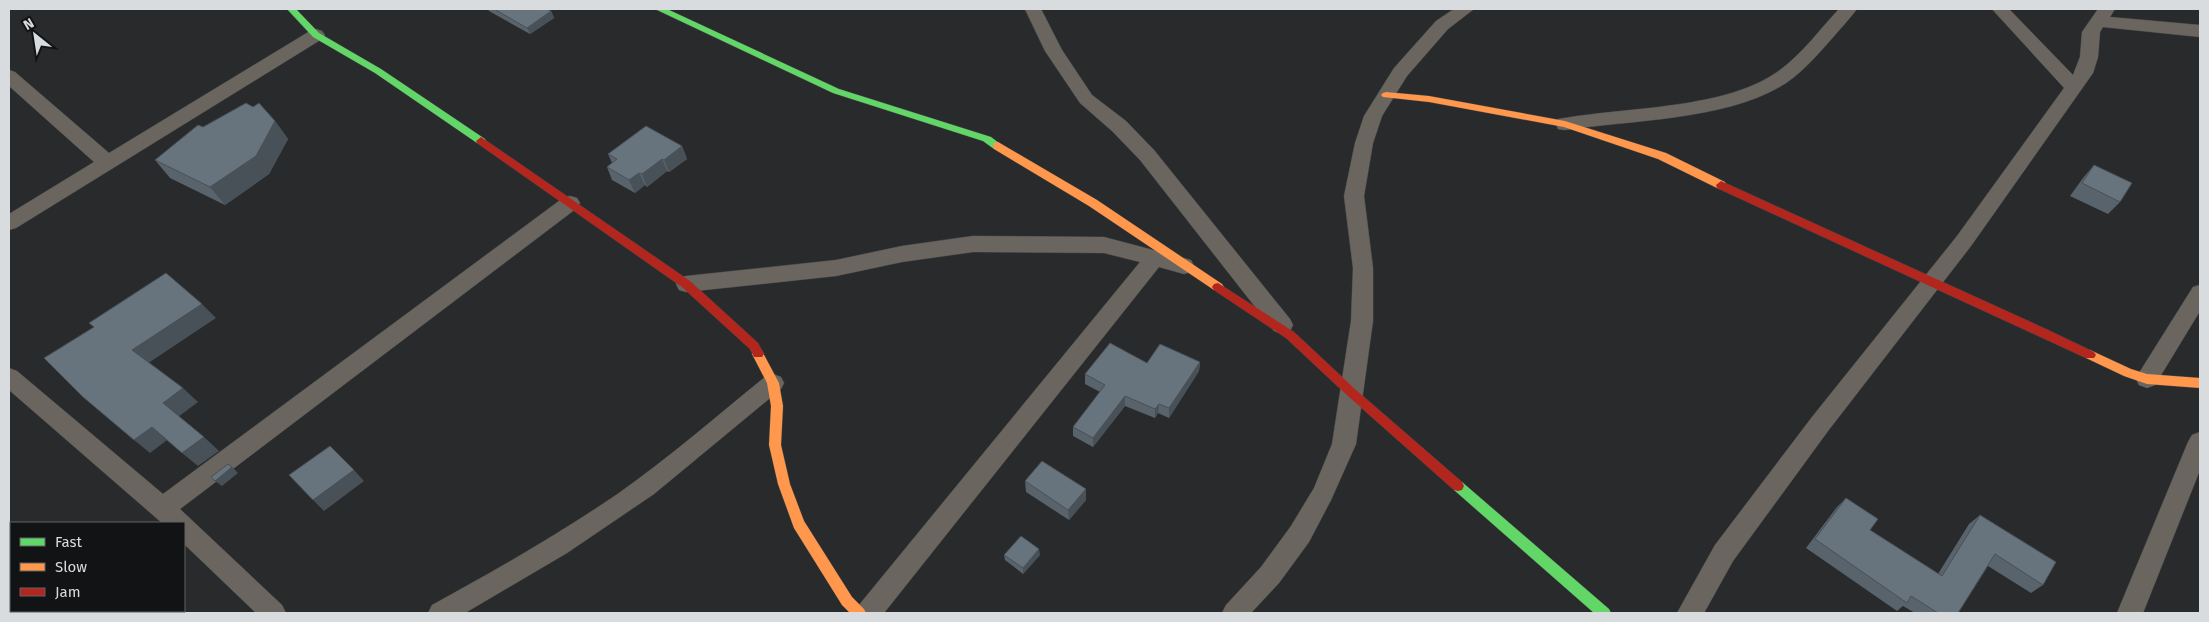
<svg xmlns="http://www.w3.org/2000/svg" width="2209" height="622" font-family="'Fira Sans',sans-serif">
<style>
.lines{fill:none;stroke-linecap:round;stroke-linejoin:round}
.street-casing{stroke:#454648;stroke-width:1}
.fast-casing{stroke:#454648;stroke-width:1}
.slow-casing{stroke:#454648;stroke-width:1}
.jam-casing{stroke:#454648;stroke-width:1}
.street{fill:#6a665f;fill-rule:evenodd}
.fast{fill:#63d668;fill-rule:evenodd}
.slow{fill:#ff974d;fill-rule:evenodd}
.jam{fill:#b3261e;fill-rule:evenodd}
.wall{fill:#59636c}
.shaded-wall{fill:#485058}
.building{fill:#67737d;stroke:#485058}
</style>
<rect width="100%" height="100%" fill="#282a2c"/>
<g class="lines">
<defs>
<g id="street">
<path d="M1025 9H1041L1062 50 1092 95 1126 121 1154 150 1290 319 1293 325 1290 331 1282 334 1274 331 1140 160 1112 131 1080 103 1045 51Z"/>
<path d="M1454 9H1474L1448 29 1407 76 1382 116 1373 143 1364 196 1373 268V321L1356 444 1331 500 1309 542 1279 583 1251 613H1222L1226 605 1261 567 1291 526 1314 488 1332 444 1351 321 1353 268 1344 196 1355 143 1364 116 1394 68 1436 21Z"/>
<path d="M1839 9H1857C1850 18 1842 27 1835 35 1820 52 1805 70 1786 83 1730 120 1631 120 1565 130L1558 129 1556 124 1558 119 1565 118C1629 107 1728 109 1780 70 1803 53 1820 29 1839 9Z"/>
<path d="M1992 9H2009L2073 75 2080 57 2082 32 2098 9H2115L2110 17 2200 25V37L2103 27 2100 32 2098 57 2093 73 1971 246 1828 431 1733 561 1704 613H1677L1715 545 1812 417 1957 236 2064 88Z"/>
<path d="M316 29 322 31 325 35 322 39 16 228 9 230V214L94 162 9 86V70L15 72 109 153 310 31Z"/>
<path d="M570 196 577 198 580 203 577 208 180 509 282 605 286 613H256L184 544V523H162L9 390V368L17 371 163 494 563 198Z"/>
<path d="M973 236 1104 237 1191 260 1194 266 1191 272 1184 274 1159 267 884 613H855L859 605 1140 262 1104 253 973 252 902 262 836 276 686 292 679 290 676 284 679 278 686 276 836 260 902 246Z"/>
<path d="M2200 285V311L2155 385 2147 388 2139 385 2136 379 2139 373 2193 287Z"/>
<path d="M773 374 781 377 784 383 781 389 654 494 567 553 465 613H428L432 605C496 570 559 534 619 493 670 457 717 416 765 377Z"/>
<path d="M2200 432V470L2143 613H2117L2188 442 2192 435Z"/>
</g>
<g id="fast">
<path d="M287 9H296L319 33 381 69 485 139 486 141 485 143H477L375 73 313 37Z"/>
<path d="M655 9H667L839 89 991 137 1003 146 1002 149H994L983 141 833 93Z"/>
<path d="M1458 481 1462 482 1609 609 1611 613H1594L1454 490 1452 486 1454 482Z"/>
</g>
<g id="slow">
<path d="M1386 92 1429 96 1565 121 1666 153 1725 182 1726 185 1721 189 1717 188 1658 159 1564 127 1429 102 1383 97 1381 95 1383 93Z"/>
<path d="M998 142 1097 200 1222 284 1224 287 1222 290H1214L1089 206 994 149 993 146 994 143Z"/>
<path d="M758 349 762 351 779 383 783 406 781 445 790 484 804 521 852 597 864 609 866 613H850L842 605 794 528 778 484 769 445 771 406 767 383 752 354 754 351Z"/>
<path d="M2090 350 2131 369 2147 374 2200 378V388L2147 384 2124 376 2086 358 2084 355 2086 352Z"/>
</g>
<g id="jam">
<path d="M481 137 690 281 758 343 764 354 762 357H754L750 349 682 287 477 143 476 141Z"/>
<path d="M1721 181 2048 330 2094 352 2096 355 2094 358H2086L1717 188 1716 185Z"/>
<path d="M1218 283 1294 332 1356 390 1462 482 1464 486 1462 490 1458 491 1454 490 1348 396 1286 338 1214 290 1212 287 1214 284Z"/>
</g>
</defs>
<use href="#street" class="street-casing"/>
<use href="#fast" class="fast-casing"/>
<use href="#slow" class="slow-casing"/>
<use href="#jam" class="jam-casing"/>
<use href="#street" class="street"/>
<use href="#fast" class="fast"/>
<use href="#slow" class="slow"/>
<use href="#jam" class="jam"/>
</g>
<g class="wall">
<path d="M488 9H546L551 11 554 18 530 34 489 11Z"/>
<path d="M275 121 288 139 269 174 225 205 170 178 155 160 203 127Z"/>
<path d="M682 146 687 159 669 172 667 171 647 187 645 185 635 193 612 180 607 167 612 163 608 154Z"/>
<path d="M2094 165 2120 202 2108 214 2070 196 2083 178Z"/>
<path d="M1200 362 1199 371 1169 418 1158 413 1155 418 1125 406 1093 447 1073 436V427L1100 392 1085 384V374L1147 363Z"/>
<path d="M1025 481 1086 489V500L1069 520 1026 492Z"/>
<path d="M1846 498 1870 530 1938 574 1969 524 1980 515 2043 585 2031 593 1988 566 1958 613H1915L1903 606 1897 611 1806 548 1837 507Z"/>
<path d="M1004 555H1040L1023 574 1005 560Z"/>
</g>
<g class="shaded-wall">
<path d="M551 11 554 18 530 34 527 28Z"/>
<path d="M275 121 288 139 269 174 225 205 210 187Z"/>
<path d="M682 146 687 159 669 172 664 160Z"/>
<path d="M662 159 667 171 647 187 642 174Z"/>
<path d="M639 173 645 185 635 193 629 180Z"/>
<path d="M202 304 216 318 147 364 132 350Z"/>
<path d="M1200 362 1199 371 1169 418V408Z"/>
<path d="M183 388 198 402 178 417 163 403Z"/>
<path d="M1125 396V406L1093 447V438Z"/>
<path d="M1159 404 1158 413 1155 418V409Z"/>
<path d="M152 427 167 440 150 453 134 440Z"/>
<path d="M204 437 219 451 198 466 182 453Z"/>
<path d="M232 467 238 473 222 486 215 481Z"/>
<path d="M354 470 364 481 324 511 313 500Z"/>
<path d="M1086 489V500L1069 520 1068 510Z"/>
<path d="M1039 549 1040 555 1023 574V568Z"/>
</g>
<g class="building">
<path d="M494 9H546L551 11 527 28Z"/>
<path d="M246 103 253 107 259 103 275 121 256 156 210 187 155 160 198 125 203 127Z"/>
<path d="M646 126 682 146 664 160 662 159 642 174 639 173 629 180 607 167 617 159 608 154Z"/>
<path d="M2094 165 2132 183 2120 202 2082 183Z"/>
<path d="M166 273 202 304 132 350 183 388 163 403 204 437 182 453 152 427 134 440 83 397 44 358 94 327 89 323Z"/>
<path d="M1110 343 1147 363 1160 344 1200 362 1169 408 1159 404 1155 409 1125 396 1093 438 1073 427 1105 385 1085 374Z"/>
<path d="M330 446 354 470 313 500 289 475Z"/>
<path d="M1042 461 1086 489 1068 510 1025 481Z"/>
<path d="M228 464 232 467 215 481 211 477Z"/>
<path d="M1846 498 1878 519 1870 530 1942 576 1980 515 2056 562 2043 585 1995 554 1958 613H1938L1911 596 1907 603 1815 539Z"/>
<path d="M1021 536 1039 549 1023 568 1004 555Z"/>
</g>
<rect width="2209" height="622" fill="none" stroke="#d9dcde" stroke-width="20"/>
<rect x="10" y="522" width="175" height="90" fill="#111314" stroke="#616365"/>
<rect x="20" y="538" width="25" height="8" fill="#63d668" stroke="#616365"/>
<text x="55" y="547" font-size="15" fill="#d9dcde">Fast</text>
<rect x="20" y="563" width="25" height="8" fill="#ff974d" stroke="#616365"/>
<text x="55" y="572" font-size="15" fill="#d9dcde">Slow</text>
<rect x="20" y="588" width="25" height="8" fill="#b3261e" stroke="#616365"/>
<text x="55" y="597" font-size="15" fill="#d9dcde">Jam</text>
<g transform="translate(35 35) rotate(330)" stroke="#111314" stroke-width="4" paint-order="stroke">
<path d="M0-4L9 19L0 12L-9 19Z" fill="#d9dcde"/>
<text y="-8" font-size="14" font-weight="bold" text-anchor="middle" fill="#d9dcde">N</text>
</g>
</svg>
